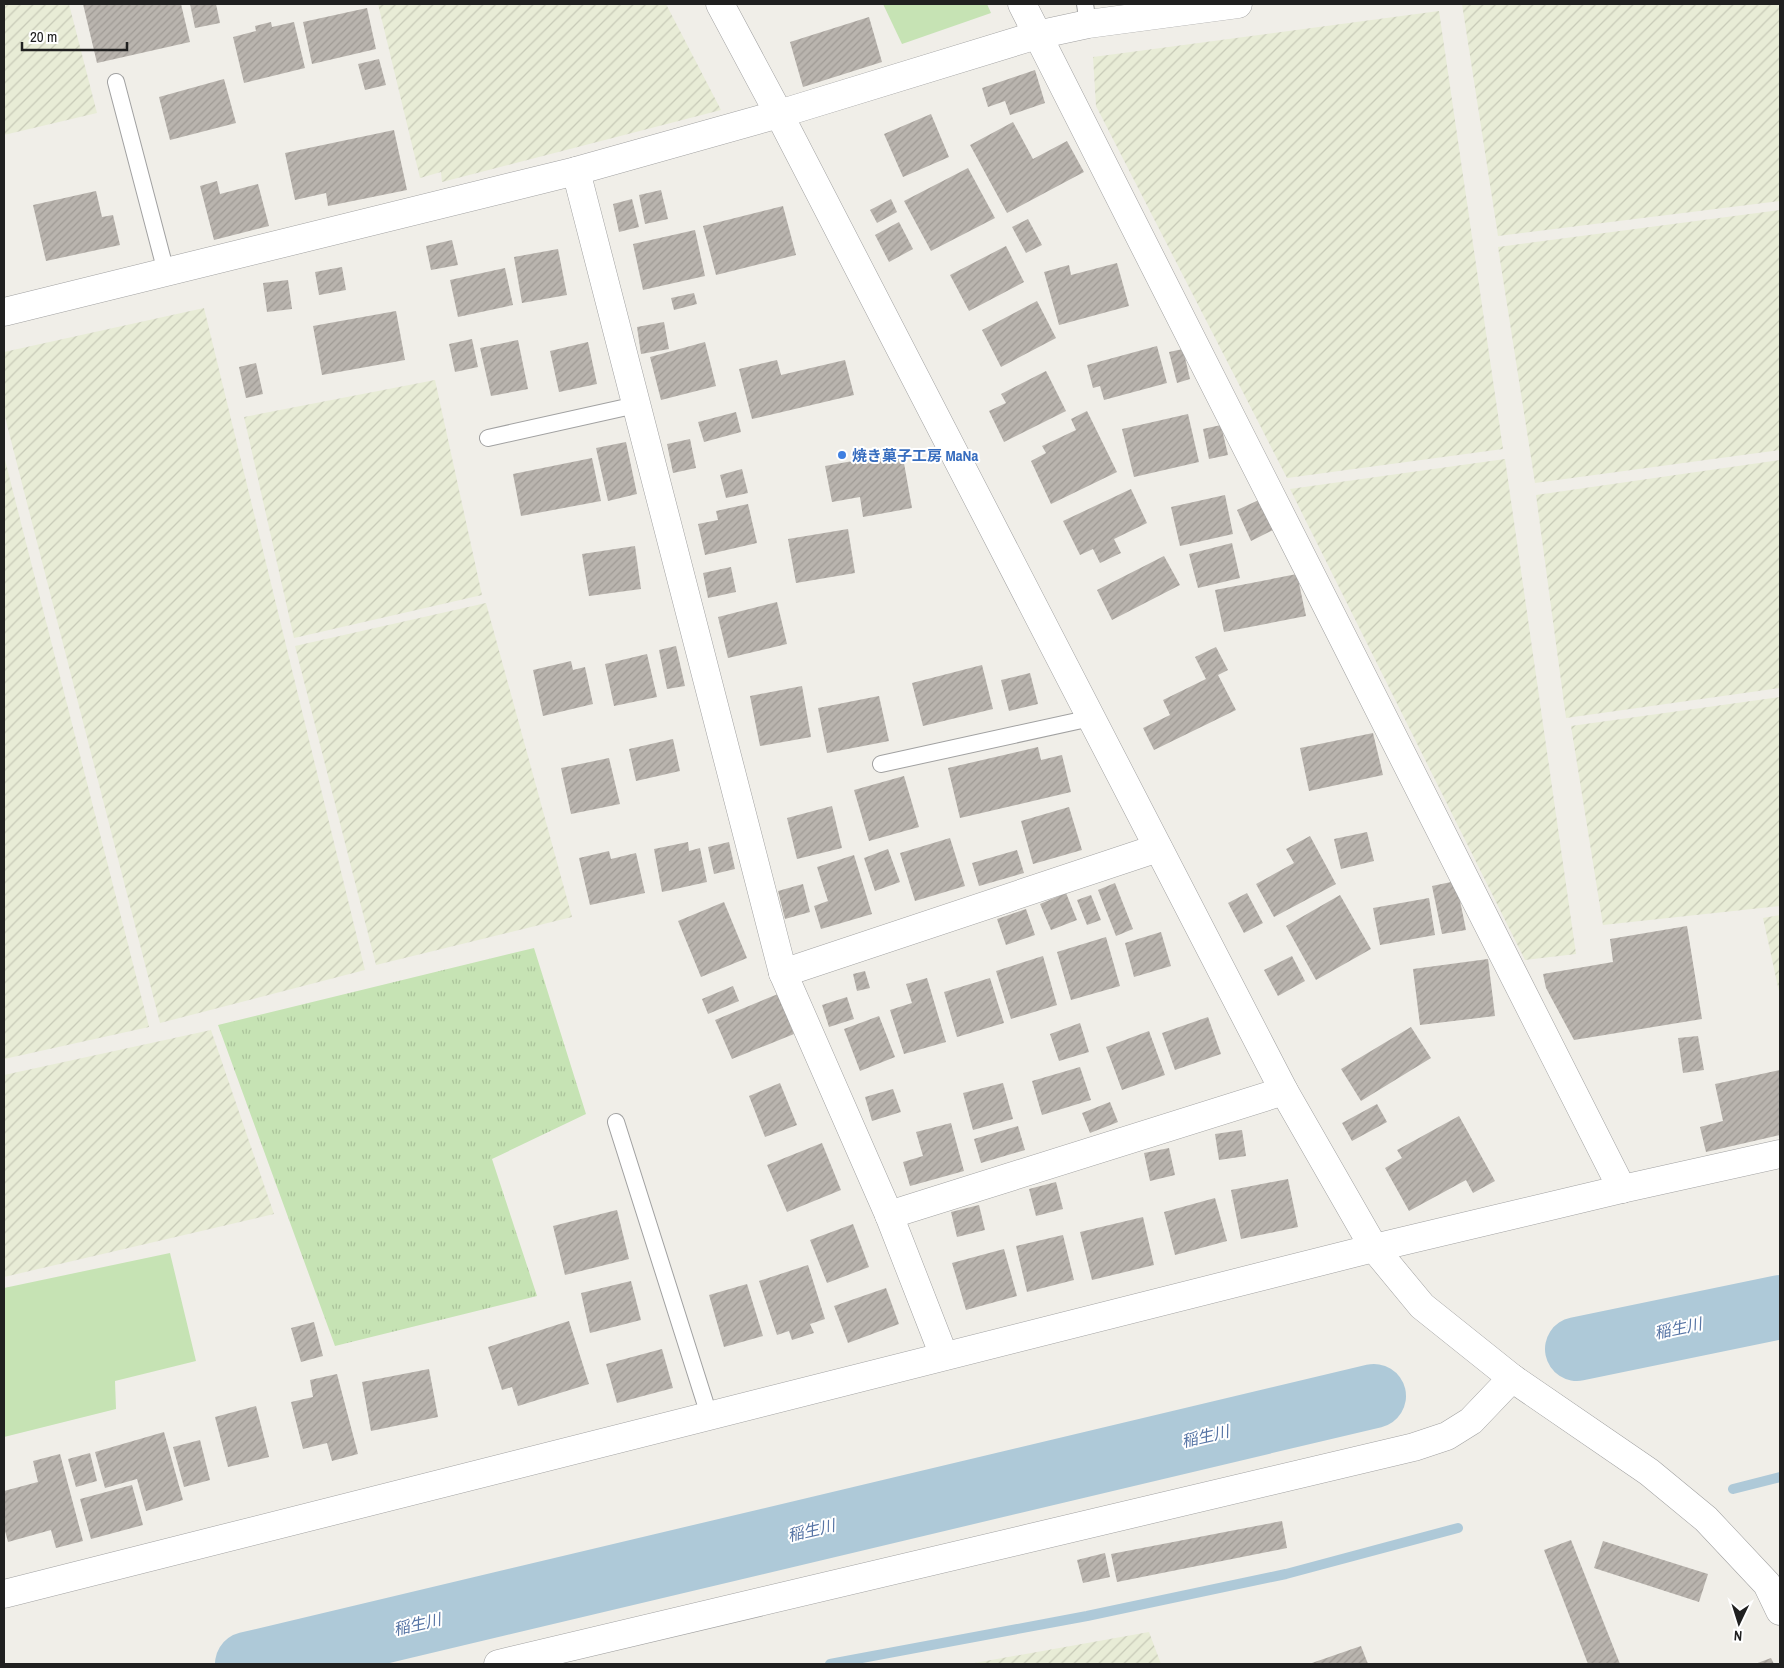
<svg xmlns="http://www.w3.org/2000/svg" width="1784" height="1668" font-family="'Archivo Narrow','Noto Sans JP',sans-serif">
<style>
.farmland{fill:url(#farmland-furrows)}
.grass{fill:url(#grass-tufts)}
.garden{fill:#c6e3b4}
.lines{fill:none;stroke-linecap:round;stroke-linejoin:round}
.stream{stroke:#aec9d8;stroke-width:10}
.river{stroke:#aec9d8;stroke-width:64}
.building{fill:url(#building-hatch)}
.service-casing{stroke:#a1a1a1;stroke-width:18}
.minor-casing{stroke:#a1a1a1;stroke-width:29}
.service{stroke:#fff;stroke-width:16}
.minor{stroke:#fff;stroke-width:28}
.shop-dot{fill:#3f7fe0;stroke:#fff;stroke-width:2}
.labels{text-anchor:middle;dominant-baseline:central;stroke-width:4;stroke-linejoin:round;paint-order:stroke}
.shop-label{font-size:15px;font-weight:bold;fill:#366cbe;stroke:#fff;text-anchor:start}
.water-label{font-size:16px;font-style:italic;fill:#5775a5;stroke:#fff}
</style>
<defs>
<pattern id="farmland-furrows" width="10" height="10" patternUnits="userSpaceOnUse" patternTransform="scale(1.25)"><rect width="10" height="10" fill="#e8ecd6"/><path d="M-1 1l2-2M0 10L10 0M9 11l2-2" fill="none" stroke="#c7cab7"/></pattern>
<pattern id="grass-tufts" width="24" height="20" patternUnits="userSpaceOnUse" patternTransform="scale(1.25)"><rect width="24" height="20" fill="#c6e3b4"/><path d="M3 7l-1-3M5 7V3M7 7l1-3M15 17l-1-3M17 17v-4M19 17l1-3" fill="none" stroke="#aac29a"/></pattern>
<pattern id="building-hatch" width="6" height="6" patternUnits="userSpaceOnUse" patternTransform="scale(1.25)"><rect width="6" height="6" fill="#b9b4ae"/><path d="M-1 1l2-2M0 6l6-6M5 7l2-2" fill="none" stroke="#9f9a95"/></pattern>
</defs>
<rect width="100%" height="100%" fill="#f0eee8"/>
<g class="farmland">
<path d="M4 4H69L97 113 4 135Z"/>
<path d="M378 4H666L721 110 442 182 441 172 420 178Z"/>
<path d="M1462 4H1780V201L1498 236Z"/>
<path d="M1439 11 1503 449 1287 478 1096 106 1093 57Z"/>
<path d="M1780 210V450L1535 483 1498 247Z"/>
<path d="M204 308 365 970 160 1023 4 413V352Z"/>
<path d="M435 380 482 595 294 638 244 417Z"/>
<path d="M4 456 149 1027 4 1059Z"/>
<path d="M1505 459 1576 954 1525 960 1290 489Z"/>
<path d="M1780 460V688L1566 718 1536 495Z"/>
<path d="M486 603 572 917 376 965 295 646Z"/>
<path d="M1780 697V906L1603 925 1571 726Z"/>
<path d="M1780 915V996L1763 918Z"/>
<path d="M211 1030 274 1214 4 1277V1075Z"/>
<path d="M1149 1632 1161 1664H969Z"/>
</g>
<path class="grass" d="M534 948 586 1114 492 1159 537 1296 335 1346 218 1025Z"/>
<g class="garden">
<path d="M883 4H987L991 13 902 44Z"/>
<path d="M170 1253 196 1361 115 1381 116 1409 4 1437V1288Z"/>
</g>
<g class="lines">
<g class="stream">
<path d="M1733 1489 1780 1477"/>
<path d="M830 1664 1087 1616 1286 1574 1458 1528"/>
</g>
<g class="river">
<path d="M1577 1349 1780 1307"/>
<path d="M247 1664 1374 1396"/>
</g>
</g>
<g class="building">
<path d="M83 4H181L190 42 97 63Z"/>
<path d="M190 4H216L220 23 195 28Z"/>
<path d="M367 8 376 49 312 64 303 22Z"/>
<path d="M869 17 882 62 803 87 790 42Z"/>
<path d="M271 22 272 27 294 22 305 68 244 83 233 37 256 31 255 26Z"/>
<path d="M379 59 386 85 365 90 358 64Z"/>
<path d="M1035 70 1045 103 1010 115 1005 101 988 107 982 88Z"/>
<path d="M224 79 236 123 170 140 159 97Z"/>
<path d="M931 114 949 157 903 177 884 134Z"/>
<path d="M1013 122 1033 159 1067 141 1084 172 1007 213 970 145Z"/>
<path d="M394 130 407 190 328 206 326 193 295 200 285 153Z"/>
<path d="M968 168 995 218 931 251 904 201Z"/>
<path d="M217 181 220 194 258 184 269 226 214 240 200 186Z"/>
<path d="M661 190 668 219 645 224 639 195Z"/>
<path d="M96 191 102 217 113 215 120 245 46 261 33 205Z"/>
<path d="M632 199 639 227 619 232 613 204Z"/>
<path d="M891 199 897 212 877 223 870 210Z"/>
<path d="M783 206 796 255 716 275 703 226Z"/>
<path d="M1028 219 1042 245 1026 253 1012 227Z"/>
<path d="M899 222 913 249 889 262 875 235Z"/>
<path d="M695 230 705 276 643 290 633 244Z"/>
<path d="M452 240 458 265 431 270 426 246Z"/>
<path d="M1006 246 1024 282 969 311 950 275Z"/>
<path d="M558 249 567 295 522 303 514 257Z"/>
<path d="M1117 263 1129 306 1059 325 1044 272 1069 265 1071 275Z"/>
<path d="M342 267 346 290 319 295 315 272Z"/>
<path d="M505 268 513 305 458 317 450 280Z"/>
<path d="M288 280 292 309 267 312 263 283Z"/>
<path d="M694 293 697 304 674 310 671 298Z"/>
<path d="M1037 301 1056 338 1001 367 982 330Z"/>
<path d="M396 311 405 360 322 375 313 326Z"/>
<path d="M664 322 669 349 641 354 637 327Z"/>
<path d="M472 339 478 367 455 372 449 344Z"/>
<path d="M518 340 528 389 491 396 480 348Z"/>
<path d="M588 342 597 384 559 392 550 351Z"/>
<path d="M705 342 716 386 661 400 650 357Z"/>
<path d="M1157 346 1167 383 1104 400 1100 386 1093 388 1087 365Z"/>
<path d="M1183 349 1190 379 1177 383 1169 352Z"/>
<path d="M777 360 781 375 845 360 854 395 752 419 739 369Z"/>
<path d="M256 363 263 394 246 398 239 367Z"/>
<path d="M1046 371 1066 411 1004 442 989 411 1006 403 1001 394Z"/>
<path d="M1087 411 1117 472 1051 504 1031 461 1046 453 1042 446 1076 430 1071 419Z"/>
<path d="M736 412 741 432 704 442 698 422Z"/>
<path d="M1188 414 1199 462 1134 477 1122 429Z"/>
<path d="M1221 425 1228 455 1209 459 1203 429Z"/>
<path d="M690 439 696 468 673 473 667 444Z"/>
<path d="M626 442 637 494 608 501 596 448Z"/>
<path d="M902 452 912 508 863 517 860 497 832 502 825 466Z"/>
<path d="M592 458 601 501 521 516 513 474Z"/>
<path d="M742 469 748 493 726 498 720 475Z"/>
<path d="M1131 489 1147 523 1114 539 1121 553 1100 563 1093 549 1080 555 1063 521Z"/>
<path d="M1225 495 1233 534 1180 546 1171 507Z"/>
<path d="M1261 499 1275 529 1251 541 1237 510Z"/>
<path d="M748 504 757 543 705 555 698 524 718 520 716 511Z"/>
<path d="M848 529 855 573 796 583 788 539Z"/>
<path d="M1232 543 1240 578 1198 588 1189 554Z"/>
<path d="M635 546 641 589 589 596 582 554Z"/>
<path d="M1164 556 1180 585 1112 620 1097 590Z"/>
<path d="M731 567 736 592 708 598 703 573Z"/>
<path d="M1297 574 1306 616 1224 632 1215 590Z"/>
<path d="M777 602 787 644 728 658 718 617Z"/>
<path d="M676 646 685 686 667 689 659 650Z"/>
<path d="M1216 647 1228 670 1218 675 1236 710 1154 750 1143 728 1170 715 1163 700 1206 679 1195 657Z"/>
<path d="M647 654 657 697 614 706 605 664Z"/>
<path d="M571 661 573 670 585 667 593 704 543 716 533 670Z"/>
<path d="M982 665 993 709 923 726 912 683Z"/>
<path d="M1030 673 1038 704 1009 711 1001 680Z"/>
<path d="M802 686 811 737 760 746 750 696Z"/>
<path d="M879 696 889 741 827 753 818 708Z"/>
<path d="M1373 733 1383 775 1309 791 1300 748Z"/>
<path d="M673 739 680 771 636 781 629 749Z"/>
<path d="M1038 747 1041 760 1062 755 1071 792 960 818 948 768Z"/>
<path d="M609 758 620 804 571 814 561 768Z"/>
<path d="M904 776 919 827 869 841 854 790Z"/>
<path d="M832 806 842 848 797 859 787 818Z"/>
<path d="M1069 807 1082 850 1033 864 1021 821Z"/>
<path d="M1367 832 1374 861 1341 869 1334 839Z"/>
<path d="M1310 836 1336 884 1274 917 1256 884 1294 863 1286 849Z"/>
<path d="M950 838 965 886 915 901 900 853Z"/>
<path d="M688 842 689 851 700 848 707 882 662 892 654 849Z"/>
<path d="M729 842 735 869 714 874 708 847Z"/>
<path d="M888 849 900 882 875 891 864 858Z"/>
<path d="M1017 850 1024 873 979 886 972 863Z"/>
<path d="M609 851 611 859 636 853 645 893 590 905 579 858Z"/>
<path d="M854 855 872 914 821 929 814 906 828 901 817 867Z"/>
<path d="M1456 881 1466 930 1442 934 1432 886Z"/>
<path d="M1115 883 1133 929 1116 936 1098 890Z"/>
<path d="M803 884 810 912 785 919 778 891Z"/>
<path d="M1066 893 1077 920 1051 930 1040 904Z"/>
<path d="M1247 893 1263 923 1244 933 1228 903Z"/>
<path d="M1091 895 1101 920 1087 925 1077 900Z"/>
<path d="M1340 895 1371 949 1316 980 1286 926Z"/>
<path d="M1429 898 1435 935 1380 945 1373 908Z"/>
<path d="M724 902 747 958 701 977 678 921Z"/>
<path d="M1026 909 1035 935 1006 945 997 919Z"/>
<path d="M1687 926 1702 1019 1574 1040 1546 988 1543 974 1613 962 1610 939Z"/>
<path d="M1161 932 1171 966 1134 977 1125 943Z"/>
<path d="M1106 937 1120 986 1071 1000 1057 952Z"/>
<path d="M1043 956 1057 1005 1011 1019 996 971Z"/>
<path d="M1292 956 1305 981 1278 996 1264 970Z"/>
<path d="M1488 959 1495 1016 1420 1025 1413 969Z"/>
<path d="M865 971 870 988 857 991 853 974Z"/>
<path d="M927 978 946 1042 904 1054 890 1010 912 1003 906 984Z"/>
<path d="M990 978 1004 1023 957 1037 944 992Z"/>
<path d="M733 986 739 1001 708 1014 702 999Z"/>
<path d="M778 994 794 1034 732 1059 715 1020Z"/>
<path d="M847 997 854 1019 829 1027 822 1005Z"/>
<path d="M879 1016 895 1057 860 1071 844 1029Z"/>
<path d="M1208 1017 1221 1054 1175 1070 1162 1033Z"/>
<path d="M1080 1023 1089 1052 1059 1061 1050 1034Z"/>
<path d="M1411 1027 1431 1058 1361 1101 1341 1069Z"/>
<path d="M1149 1031 1165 1075 1122 1090 1106 1047Z"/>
<path d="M1698 1036 1704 1070 1683 1073 1678 1038Z"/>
<path d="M1080 1067 1091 1100 1042 1115 1032 1081Z"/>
<path d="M1780 1070V1135L1706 1152 1700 1127 1723 1121 1715 1084Z"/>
<path d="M780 1083 797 1125 765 1137 749 1096Z"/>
<path d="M1003 1083 1013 1119 973 1130 963 1093Z"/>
<path d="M893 1089 901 1112 872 1121 865 1097Z"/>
<path d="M1110 1102 1118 1122 1090 1133 1082 1113Z"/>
<path d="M1377 1104 1387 1122 1352 1141 1342 1123Z"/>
<path d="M1459 1116 1495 1181 1473 1193 1466 1180 1409 1211 1385 1168 1402 1158 1397 1150Z"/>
<path d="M951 1123 964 1171 910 1186 903 1162 923 1156 916 1132Z"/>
<path d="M1018 1126 1025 1150 981 1163 974 1139Z"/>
<path d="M1242 1130 1246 1156 1219 1160 1215 1134Z"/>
<path d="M822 1143 841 1190 787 1212 767 1165Z"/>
<path d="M1169 1148 1175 1175 1150 1181 1144 1153Z"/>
<path d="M1288 1179 1298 1227 1241 1239 1231 1190Z"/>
<path d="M1056 1182 1063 1209 1036 1216 1029 1189Z"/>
<path d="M1215 1198 1227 1241 1175 1255 1164 1212Z"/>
<path d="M979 1205 985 1230 957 1237 951 1212Z"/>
<path d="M617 1210 629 1259 565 1275 553 1226Z"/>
<path d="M1143 1217 1154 1265 1092 1280 1080 1232Z"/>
<path d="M853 1224 869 1267 827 1283 810 1240Z"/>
<path d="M1063 1235 1074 1280 1027 1292 1016 1246Z"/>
<path d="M1004 1249 1017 1296 966 1310 952 1263Z"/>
<path d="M808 1265 825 1319 810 1324 814 1333 792 1340 789 1331 777 1335 759 1281Z"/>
<path d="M631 1281 641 1320 590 1333 581 1293Z"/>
<path d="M747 1284 763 1336 724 1347 709 1295Z"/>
<path d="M886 1288 899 1324 848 1343 834 1306Z"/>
<path d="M569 1321 589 1384 518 1406 512 1387 502 1390 488 1347Z"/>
<path d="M314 1322 323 1356 301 1362 291 1328Z"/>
<path d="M662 1349 673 1388 617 1403 606 1364Z"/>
<path d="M429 1369 438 1417 371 1431 362 1382Z"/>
<path d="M337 1374 358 1454 332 1461 327 1443 303 1449 291 1402 313 1397 310 1380Z"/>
<path d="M256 1406 269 1457 228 1467 215 1417Z"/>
<path d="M164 1432 183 1500 146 1511 137 1479 105 1488 95 1452Z"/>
<path d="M200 1440 210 1480 184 1487 173 1447Z"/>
<path d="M90 1453 97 1481 76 1487 68 1459Z"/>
<path d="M60 1454 83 1541 56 1548 51 1530 8 1542 4 1527V1491L38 1482 33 1461Z"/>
<path d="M132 1485 143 1525 91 1539 80 1499Z"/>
<path d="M1282 1521 1287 1548 1117 1582 1111 1554Z"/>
<path d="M1571 1540 1620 1664H1588L1544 1550Z"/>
<path d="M1603 1541 1708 1574 1699 1602 1594 1568Z"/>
<path d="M1105 1553 1110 1577 1083 1583 1077 1560Z"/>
<path d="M1361 1646 1368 1664H1309Z"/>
<path d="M1771 1658 1774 1664H1755Z"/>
</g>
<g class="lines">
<defs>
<g id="service">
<path d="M1085 4 1088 24"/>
<path d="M116 82 166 272"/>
<path d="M488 438 636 405"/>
<path d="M881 764 1091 718"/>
<path d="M616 1122 709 1415"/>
</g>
<g id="minor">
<path d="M720 4 779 114 1284 1091 1374 1248 1422 1306 1512 1378 1649 1472 1706 1519 1767 1584 1780 1611"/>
<path d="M1022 4 1622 1189"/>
<path d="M576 171 783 973 889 1215 944 1356"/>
<path d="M4 312 576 171 779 114 1037 35 1088 24 1238 4"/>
<path d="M783 973 1158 848"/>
<path d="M889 1215 1284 1091"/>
<path d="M4 1594 1374 1248 1622 1189 1780 1154"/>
<path d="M498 1664 1414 1447 1447 1436 1471 1421 1512 1378"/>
</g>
</defs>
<use href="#service" class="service-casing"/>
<use href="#minor" class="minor-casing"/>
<use href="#service" class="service"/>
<use href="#minor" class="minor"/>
</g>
<circle class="shop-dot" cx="842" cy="455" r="5"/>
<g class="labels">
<g class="shop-label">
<text x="852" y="455">焼き菓子工房 MaNa</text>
</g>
<g class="water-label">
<text transform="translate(1678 1328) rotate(-12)">稲生川</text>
<text transform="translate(1205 1436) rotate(-13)">稲生川</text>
<text transform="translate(811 1530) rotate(-13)">稲生川</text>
<text transform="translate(417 1624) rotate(-13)">稲生川</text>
</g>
</g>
<rect width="1784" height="1668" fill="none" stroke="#202020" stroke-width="10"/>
<g transform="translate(1739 1623) rotate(184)" stroke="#ffffff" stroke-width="4" paint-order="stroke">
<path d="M0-4L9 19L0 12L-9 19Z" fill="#202020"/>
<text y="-8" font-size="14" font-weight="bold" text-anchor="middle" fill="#202020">N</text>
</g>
<path d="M22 42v8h105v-8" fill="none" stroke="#202020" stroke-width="2.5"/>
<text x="30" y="42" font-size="15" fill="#202020" stroke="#ffffff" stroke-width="4" paint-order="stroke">20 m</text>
</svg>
